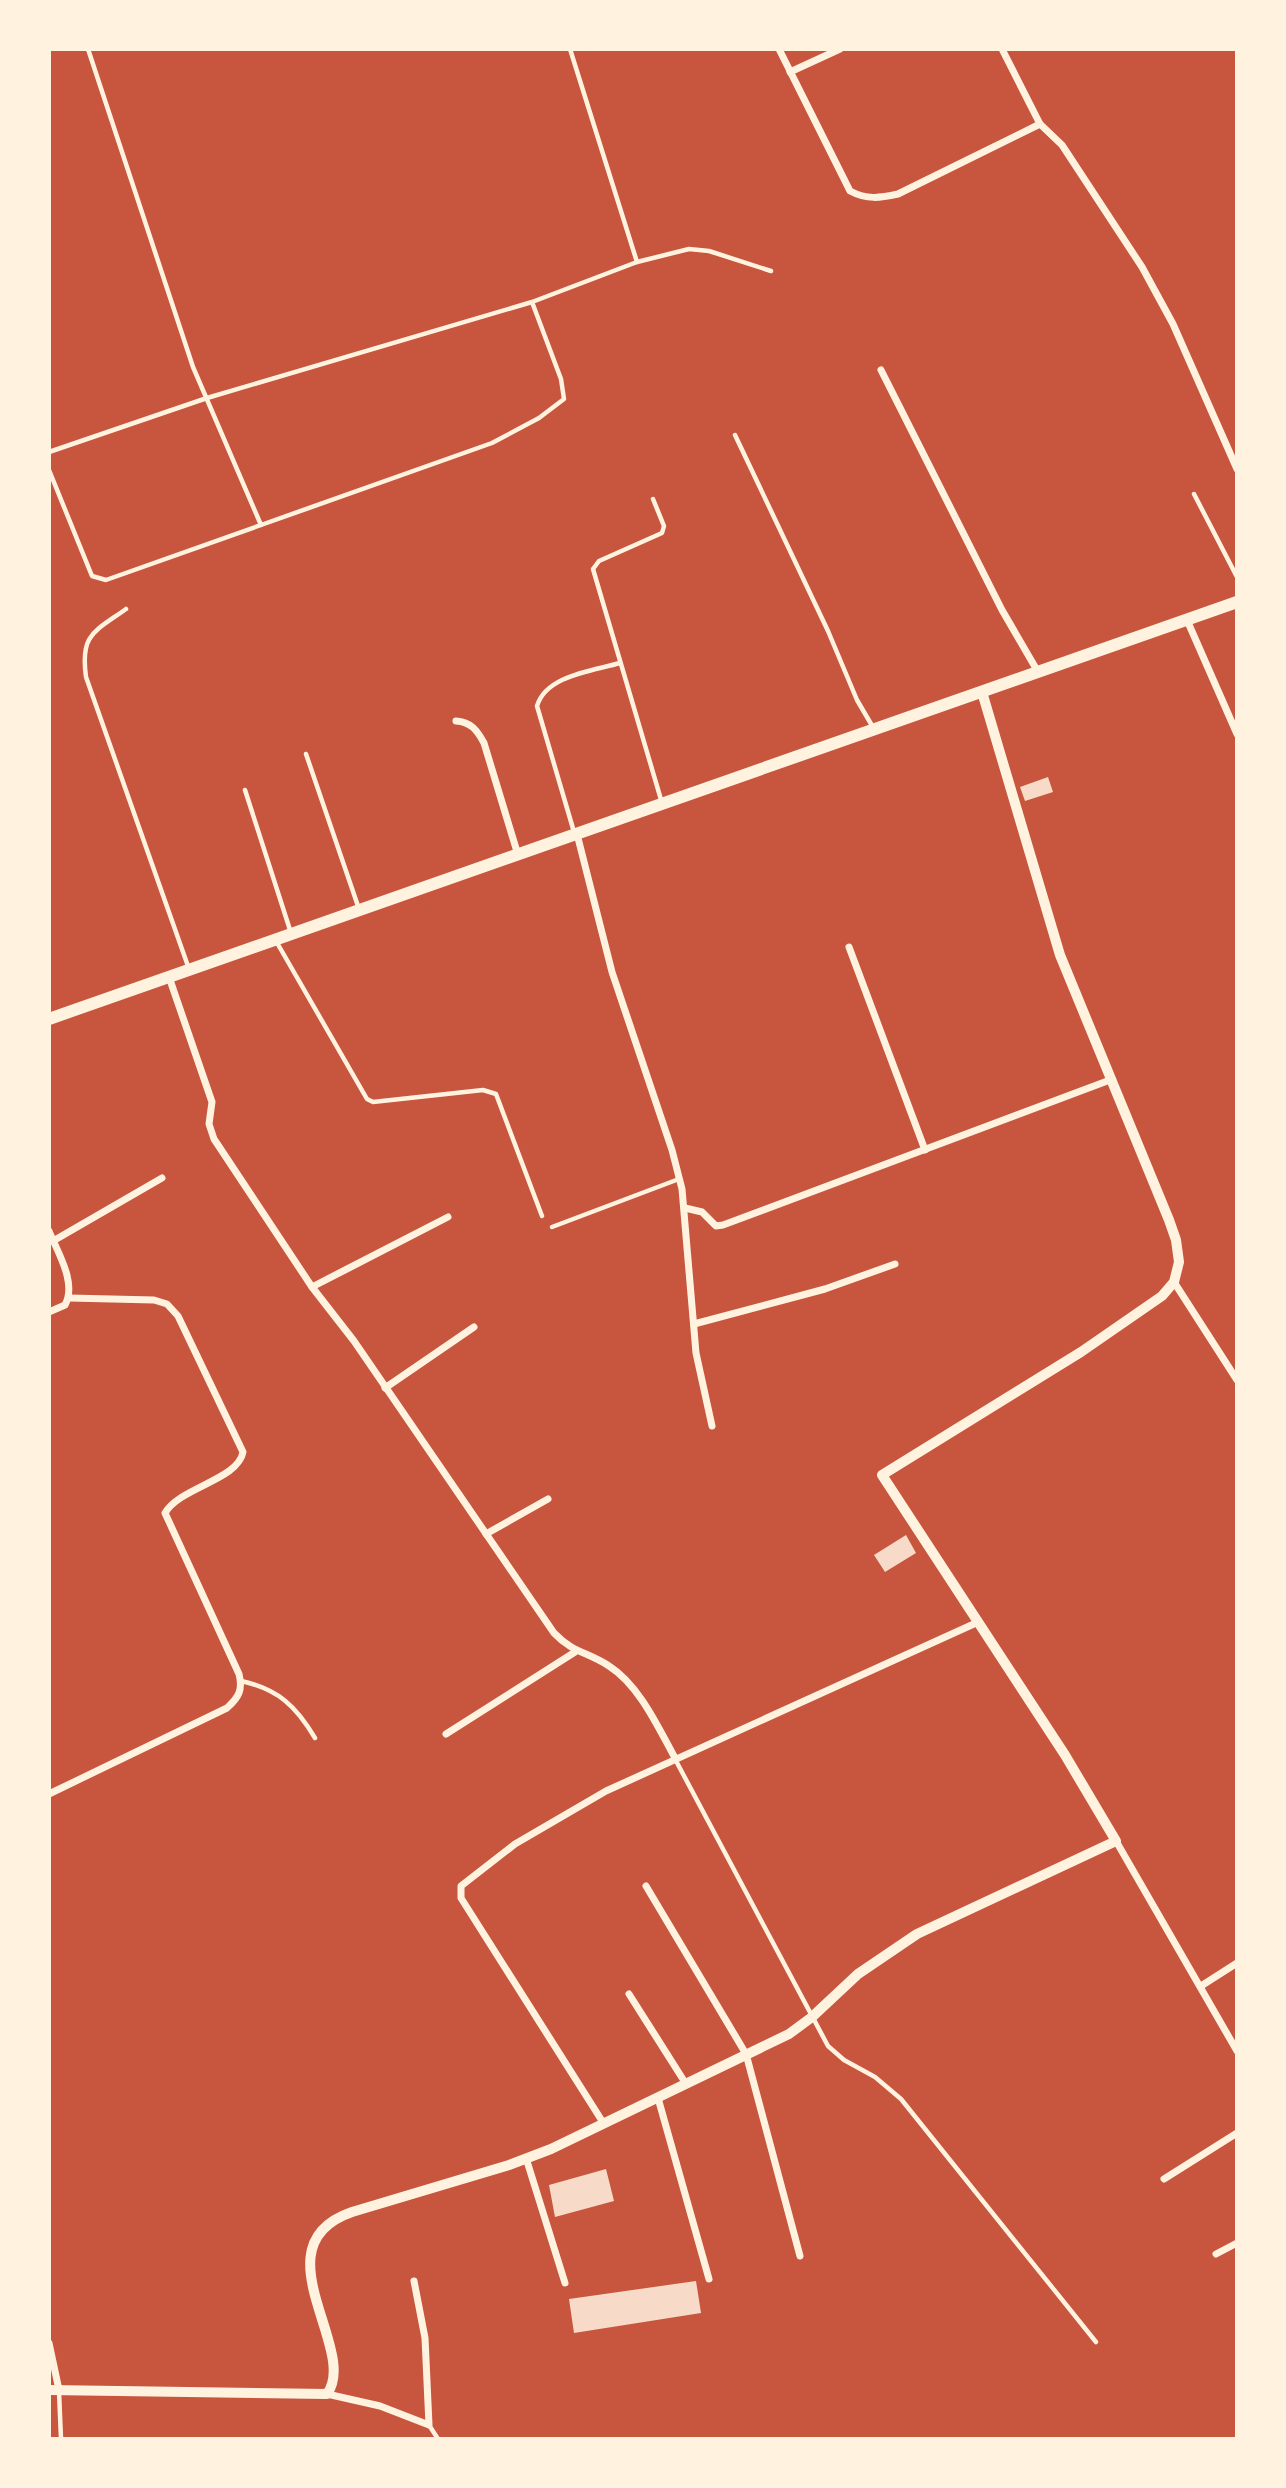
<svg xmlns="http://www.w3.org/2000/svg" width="1286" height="2488" font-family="Signika,sans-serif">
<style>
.building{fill:#f7dbc8}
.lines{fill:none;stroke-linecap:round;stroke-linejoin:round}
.service{stroke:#fff3e0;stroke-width:4.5}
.minor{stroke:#fff3e0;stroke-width:7}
.tertiary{stroke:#fff3e0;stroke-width:10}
.secondary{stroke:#fff3e0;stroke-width:12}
</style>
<rect width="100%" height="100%" fill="#c8553d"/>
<g class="building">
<path d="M1048 777 1053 792 1025 801 1020 787Z"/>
<path d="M906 1535 916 1553 885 1572 874 1555Z"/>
<path d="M606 2169 614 2201 555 2217 549 2185Z"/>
<path d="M696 2281 701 2313 574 2333 569 2299Z"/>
</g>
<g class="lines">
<g class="service">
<path d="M88 49 193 367 261 525 492 443 539 418 564 399 561 379 532 302"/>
<path d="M570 49 637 262"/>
<path d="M735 435 828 631 857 700 874 729"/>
<path d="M49 452 207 398 532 302 637 262 689 249 709 251 771 271"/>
<path d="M49 470 92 576 106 580 261 525"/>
<path d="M1194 494 1237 577"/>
<path d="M653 499 664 526 662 533 599 561 593 569 662 803"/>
<path d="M126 609C94 632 80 634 86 677L189 969"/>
<path d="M306 754 359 909"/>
<path d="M245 790 291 933"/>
<path d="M574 832 537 706C546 675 593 671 620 663"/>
<path d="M276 941 367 1099 373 1102 483 1090 496 1094 542 1216"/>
<path d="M552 1227 679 1179"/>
<path d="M241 1681C278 1689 296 1706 315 1738"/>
<path d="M675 1759 828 2046 844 2060 875 2077 901 2099 1096 2342"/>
<path d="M59 2391 61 2439"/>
<path d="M429 2425 438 2439"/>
</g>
<g class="minor">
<path d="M779 49 850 191C867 200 880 198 898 194L1040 124"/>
<path d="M1002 49 1040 124 1062 145 1142 267 1173 324 1237 469"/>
<path d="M790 72 840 49"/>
<path d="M881 370 1002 610 1038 672"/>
<path d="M1187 620 1237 734"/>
<path d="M456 721C471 722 477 730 484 743L518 855"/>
<path d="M577 834 612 972 672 1150 682 1189 696 1353 712 1426"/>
<path d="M849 947 925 1150"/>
<path d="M169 977 212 1102 209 1124 214 1139 312 1287 354 1341 554 1633C573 1653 588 1652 609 1666 639 1685 658 1727 675 1758"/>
<path d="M685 1208 702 1212 716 1226 723 1225 1110 1080"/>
<path d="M49 1231C58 1253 77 1283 65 1305L49 1312"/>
<path d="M53 1241 162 1178"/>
<path d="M1174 1282 1237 1380"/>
<path d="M312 1287 448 1217"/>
<path d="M694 1324 825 1289 895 1264"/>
<path d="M385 1388 474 1327"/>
<path d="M486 1534 548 1499"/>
<path d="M446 1734 575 1652"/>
<path d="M49 1794 227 1708C239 1697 243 1690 239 1674L165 1513C180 1487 238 1480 243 1452L178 1316 167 1304 154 1300 69 1298"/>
<path d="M1116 1841 1237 2051"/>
<path d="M646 1886 746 2054 800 2256"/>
<path d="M1201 1986 1237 1963"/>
<path d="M629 1994 686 2084"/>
<path d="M658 2098 709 2279"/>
<path d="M604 2124 461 1898V1886L515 1844 606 1791 976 1623"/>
<path d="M526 2158 565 2283"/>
<path d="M1164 2179 1237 2133"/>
<path d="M1216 2254 1237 2243"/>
<path d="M49 2343 59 2390"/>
<path d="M327 2394 380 2406 429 2425 425 2338 414 2281"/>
</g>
<path class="tertiary" d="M49 2390 327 2394C360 2350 256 2245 352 2212L509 2165 551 2149 789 2034 812 2017 858 1974 917 1934 1116 1841 1065 1755 882 1475 1081 1352 1162 1296 1174 1282 1179 1262 1176 1240 1169 1220 1060 955 982 692"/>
<path class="secondary" d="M49 1019 1237 602"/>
</g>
<rect width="1286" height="2488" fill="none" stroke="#fff3e0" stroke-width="102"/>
</svg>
